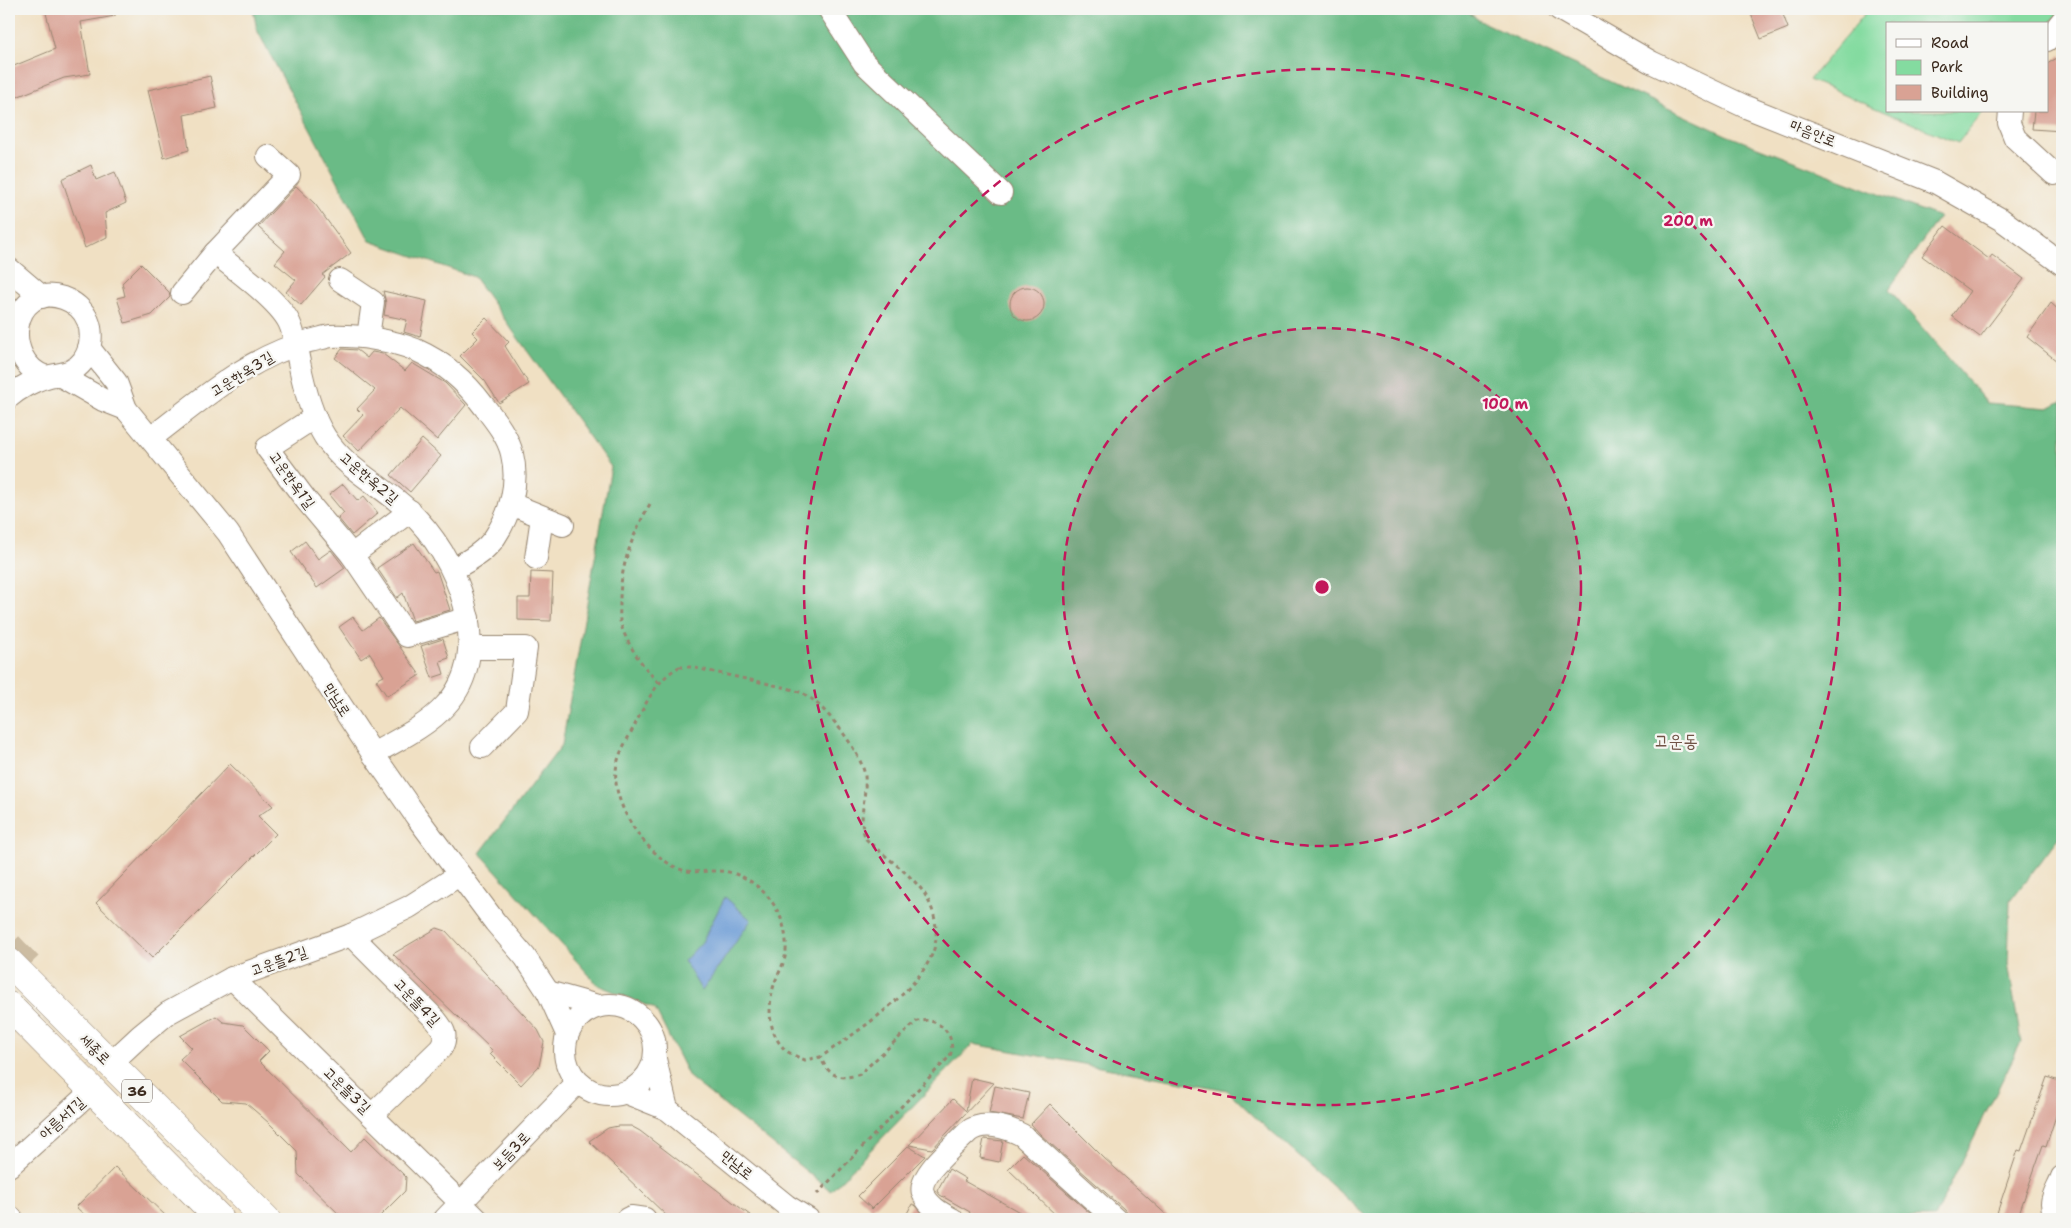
<svg xmlns="http://www.w3.org/2000/svg" width="2071" height="1228" font-family="'Shantell Sans','Poor Story',sans-serif">
<style>
.green{fill:#84dba0;stroke:#60825f}
.forest{fill:#6bbb86;stroke:#537252}
.water{fill:#6c9bd5;stroke:#54627a}
.building{fill:#d9a294}
.lines{fill:none;stroke-linecap:round;stroke-linejoin:round}
.highway-tunnel{stroke:#ccbca2;stroke-width:28;stroke-dasharray:28 14;stroke-linecap:butt}
.minor-casing{stroke:#968570;stroke-width:24}
.major-casing{stroke:#968570;stroke-width:29}
.path{stroke:#968570;stroke-width:3;stroke-dasharray:4 4;stroke-linecap:butt}
.minor{stroke:#fff;stroke-width:22}
.major{stroke:#fff;stroke-width:28}
.ring{fill:none;stroke:#c2185b;stroke-width:2.5;stroke-dasharray:9 6}
.labels{text-anchor:middle;dominant-baseline:central;stroke-width:4.5;stroke-linejoin:round;paint-order:stroke}
.shield{fill:#f6f6f2;stroke:#73675e;stroke-width:1}
.shield-label{font-size:14px;font-weight:bold;fill:#3b2a1e}
.street-label{font-size:15px;fill:#3b2a1e;stroke:#f6f6f2}
.quarter-label{font-size:18px;fill:#725447;stroke:#f6f6f2}
.centre{fill:#c2185b;stroke:#f6f6f2;stroke-width:2.5}
.ring-label{font-size:15px;text-anchor:middle;font-weight:bold;fill:#c2185b;stroke:#f6f6f2;stroke-width:4.5;stroke-linejoin:round;paint-order:stroke}
</style>
<rect width="100%" height="100%" fill="#f6f6f2"/>
<filter id="ink" filterUnits="userSpaceOnUse"><feTurbulence type="fractalNoise" baseFrequency=".02" numOctaves="2"/><feDisplacementMap in="SourceGraphic" scale="10" xChannelSelector="R" yChannelSelector="G"/><feConvolveMatrix kernelMatrix="1 2 1 2 8 2 1 2 1" color-interpolation-filters="sRGB"/></filter>
<filter id="wash" filterUnits="userSpaceOnUse"><feTurbulence type="fractalNoise" baseFrequency=".0096" numOctaves="4" result="noise"/><feDisplacementMap in="SourceGraphic" scale="20" xChannelSelector="R" yChannelSelector="G"/><feGaussianBlur stdDeviation="1.12" result="paint"/><feColorMatrix in="noise" values="0 0 0 0 0 0 0 0 0 0 0 0 0 0 0 0 0 1.4 0 .05"/><feComposite in="paint" operator="in"/></filter>
<g filter="url(#wash)">
<rect width="100%" height="100%" fill="#f0e0c3"/>
<path class="green" d="M1869 9H2062L2047 28V24H1887V111H1983L1958 143 1809 80Z"/>
<path class="forest" d="M253 9H1464L1480 21 1726 135 1939 217 1889 289 1987 403 2049 408 2062 401V834L2010 901 2008 963 2021 1042 1934 1218 1370 1219 1260 1122 1227 1090 973 1044 831 1191 689 1077 655 1009 598 985 480 853 562 745 611 467 474 277 370 241 257 30Z"/>
<path class="water" d="M725 897 751 920 702 991 684 961 702 942Z"/>
<g id="blocks">
<g class="building">
<path d="M45 9H115V16L81 22 90 74 64 78 9 100V68L55 49Z"/>
<path d="M1749 9H1781L1788 28 1761 39Z"/>
<path d="M2062 55V131L2032 129 2034 111H2047V64Z"/>
<path d="M210 76 217 108 184 115 189 150 164 158 148 90Z"/>
<path d="M91 165 96 180 115 172 126 203 105 213 107 237 85 248 62 179Z"/>
<path d="M296 186 315 204 351 253 322 275 325 277 301 305 286 292 296 280 275 263 285 251 258 227Z"/>
<path d="M1945 226 1989 259 1992 255 2024 279 1980 337 1952 316 1970 291 1922 256Z"/>
<path d="M141 264 169 292 170 297 152 315 125 323 117 298 125 296 122 283Z"/>
<circle cx="1027" cy="304" r="17"/>
<path d="M383 291 427 301 420 337 404 332 407 320 384 315 386 303Z"/>
<path d="M2051 303 2062 313V365L2027 337Z"/>
<path d="M486 318 509 342 505 346 529 384 499 403 485 381 460 356 478 338 472 332Z"/>
<path d="M342 349 357 350 367 358 372 352 383 354 405 371 412 363 445 383 466 405 437 440 400 408 359 451 343 436 363 415 357 409 375 390 335 358Z"/>
<path d="M422 439 441 456 410 492 391 475Z"/>
<path d="M343 484 358 501 364 496 378 513 352 535 338 518 344 513 329 495Z"/>
<path d="M305 541 318 559 331 550 345 568 317 588 291 552Z"/>
<path d="M414 543 434 572 437 571 450 610 413 621 403 593 397 598 377 568Z"/>
<path d="M531 572 553 573 551 621 518 620V598H530Z"/>
<path d="M353 617 363 630 379 618 420 675 387 696 376 680 384 676 370 653 361 659 339 627Z"/>
<path d="M443 639 449 658 440 661 444 674 432 678 421 646Z"/>
<path d="M230 764 273 806 258 816 276 834 152 958 96 903Z"/>
<path d="M437 928 446 931 538 1030 544 1042 539 1066 521 1085 490 1054 493 1051 393 954Z"/>
<path d="M216 1016 223 1022 243 1025 269 1051 259 1061 351 1152 365 1137 406 1177 405 1191 377 1219H344L298 1174 297 1151 269 1123 246 1103 222 1101 180 1059 192 1048 180 1036Z"/>
<path d="M2047 1077 2062 1082V1098L2046 1146 2043 1145 2017 1219H2015L1997 1213 2018 1150 2021 1151Z"/>
<path d="M972 1078 994 1083 932 1149 909 1145 953 1099 966 1111Z"/>
<path d="M995 1086 1029 1093 1023 1119 989 1113Z"/>
<path d="M1050 1104 1104 1158 1171 1219H1131L1124 1209 1041 1135 1031 1124Z"/>
<path d="M618 1126H631L640 1131 755 1219H670L589 1141 608 1128Z"/>
<path d="M984 1139 1003 1141 999 1162 980 1158Z"/>
<path d="M908 1146 925 1156 872 1209 858 1196Z"/>
<path d="M1023 1154 1092 1215 1088 1219H1060L1008 1169Z"/>
<path d="M115 1167 169 1219H89L76 1207Z"/>
<path d="M949 1169 966 1179 964 1181 1032 1219H977L969 1215 970 1212 940 1195 937 1191Z"/>
<path d="M912 1204 915 1205 928 1219H904Z"/>
</g>
</g>
</g>
<g filter="url(#ink)">
<use href="#blocks" fill-opacity="0" stroke="#968570" stroke-width="1"/>
<g class="lines">
<path class="highway-tunnel" d="M9 946 38 976"/>
<defs>
<g id="minor">
<path d="M829 9 864 63 1001 193"/>
<path d="M1559 9 1651 62 1746 107 1935 182 2002 220 2062 264"/>
<path d="M2047 40 2062 21"/>
<path d="M2010 111 2009 123 2015 138 2054 174"/>
<path d="M268 156 289 175 215 253C235 269 278 300 289 322 295 334 296 349 299 362 304 387 311 415 325 437 346 470 382 485 409 511 457 555 497 652 445 706 426 727 397 740 373 754"/>
<path d="M9 269 42 297"/>
<path d="M340 280 373 302 368 337"/>
<path d="M182 293 215 253"/>
<path d="M89 348 116 382 126 409 228 533 373 754 416 816 495 922 525 957 548 992 567 1034"/>
<path d="M61 376 103 400 126 409"/>
<path d="M9 397C18 389 34 380 46 377 61 373 72 375 83 361 91 350 93 333 88 321 84 310 74 302 63 298 11 281 0 361 46 377"/>
<path d="M315 417 267 448 306 500 352 555 407 636 468 618"/>
<path d="M151 438C200 401 248 357 309 341 316 340 324 337 331 336 357 335 392 340 416 350 443 362 466 382 483 405 494 419 508 436 512 454 519 483 511 513 495 537 486 551 467 562 453 569"/>
<path d="M511 504 563 525"/>
<path d="M352 555 410 511"/>
<path d="M536 558 542 517"/>
<path d="M471 648H526L517 711 482 747"/>
<path d="M351 935 435 1019C444 1030 448 1035 441 1048L372 1115"/>
<path d="M232 978 477 1219"/>
<path d="M548 992 598 1006"/>
<circle cx="610" cy="1050" r="45"/>
<path d="M655 1059 667 1109"/>
<path d="M110 1064 140 1036 168 1013 232 978 351 935 409 907 459 875"/>
<path d="M627 1093 667 1109 787 1206 808 1219"/>
<path d="M9 1166 93 1090"/>
<path d="M9 1216 12 1219"/>
<path d="M445 1219 577 1083"/>
<path d="M627 1219 631 1217 645 1219"/>
<path d="M952 1219C941 1213 928 1206 923 1193 917 1176 956 1144 968 1132 982 1120 1007 1127 1022 1135L1115 1219"/>
<path d="M2060 1219C2044 1204 2056 1193 2062 1177"/>
</g>
<g id="major">
<path d="M9 962 266 1219"/>
<path d="M9 1006 220 1219"/>
</g>
</defs>
<use href="#minor" class="minor-casing"/>
<use href="#major" class="major-casing"/>
<g class="path">
<path d="M650 504C632 535 619 569 620 606 620 612 619 619 621 625 628 646 643 667 659 683"/>
<path d="M679 667H690C715 672 740 678 765 683 777 686 790 688 802 693 823 702 862 753 865 776 867 797 857 819 866 839 884 857 918 878 928 900 936 915 939 936 933 952 920 987 869 1024 839 1044 833 1048 826 1054 820 1057 815 1058 810 1059 805 1060 800 1058 793 1055 788 1052 767 1036 767 1004 775 982 778 974 783 966 785 957 788 945 785 927 780 916 769 891 743 870 716 871 701 871 688 874 675 867 645 852 612 805 616 771 617 758 623 747 629 736 643 711 653 681 679 667Z"/>
<path d="M817 1194 950 1056C956 1040 945 1024 930 1021 926 1020 921 1021 917 1021L860 1074C840 1081 828 1076 820 1056"/>
</g>
<use href="#minor" class="minor"/>
<use href="#major" class="major"/>
</g>
</g>
<circle cx="1322" cy="587" r="259" fill="#c2185b" fill-opacity=".12"/>
<g class="ring">
<circle cx="1322" cy="587" r="259"/>
<circle cx="1322" cy="587" r="518"/>
</g>
<g class="labels">
<rect class="shield" x="122" y="1079.5" width="30" height="23" rx="4"/>
<g class="shield-label">
<text x="137" y="1091">36</text>
</g>
<g class="street-label">
<text transform="translate(1813 133) rotate(22)">마음안로</text>
<text transform="translate(242 374) rotate(-32)">고운한옥3길</text>
<text transform="translate(369 478) rotate(40)">고운한옥2길</text>
<text transform="translate(292 480) rotate(54)">고운한옥1길</text>
<text transform="translate(337 700) rotate(57)">만남로</text>
<text transform="translate(279 961) rotate(-20)">고운뜰2길</text>
<text transform="translate(417 1002) rotate(46)">고운뜰4길</text>
<text transform="translate(95 1049) rotate(45)">세종로</text>
<text transform="translate(347 1090) rotate(44)">고운뜰3길</text>
<text transform="translate(62 1118) rotate(-42)">아름서1길</text>
<text transform="translate(511 1151) rotate(-46)">보듬3로</text>
<text transform="translate(737 1165) rotate(39)">만남로</text>
</g>
<g class="quarter-label">
<text x="1676" y="741">고운동</text>
</g>
</g>
<circle cx="1322" cy="587" r="8" class="centre"/>
<g class="ring-label">
<text x="1688" y="226">200 m</text>
<text x="1505" y="409">100 m</text>
</g>
<rect width="2071" height="1228" fill="none" stroke="#f6f6f2" stroke-width="30"/>
<rect x="1886" y="22" width="162" height="90" fill="#f6f6f2" stroke="#aba49d"/>
<rect x="1896" y="39" width="25" height="8" fill="#ffffff" stroke="#aba49d"/>
<text x="1931" y="48" font-size="15" fill="#3b2a1e">Road</text>
<rect x="1896" y="60" width="25" height="15" fill="#84dba0" stroke="#aba49d"/>
<text x="1931" y="72" font-size="15" fill="#3b2a1e">Park</text>
<rect x="1896" y="85" width="25" height="15" fill="#d9a294" stroke="#aba49d"/>
<text x="1931" y="98" font-size="15" fill="#3b2a1e">Building</text>
</svg>
